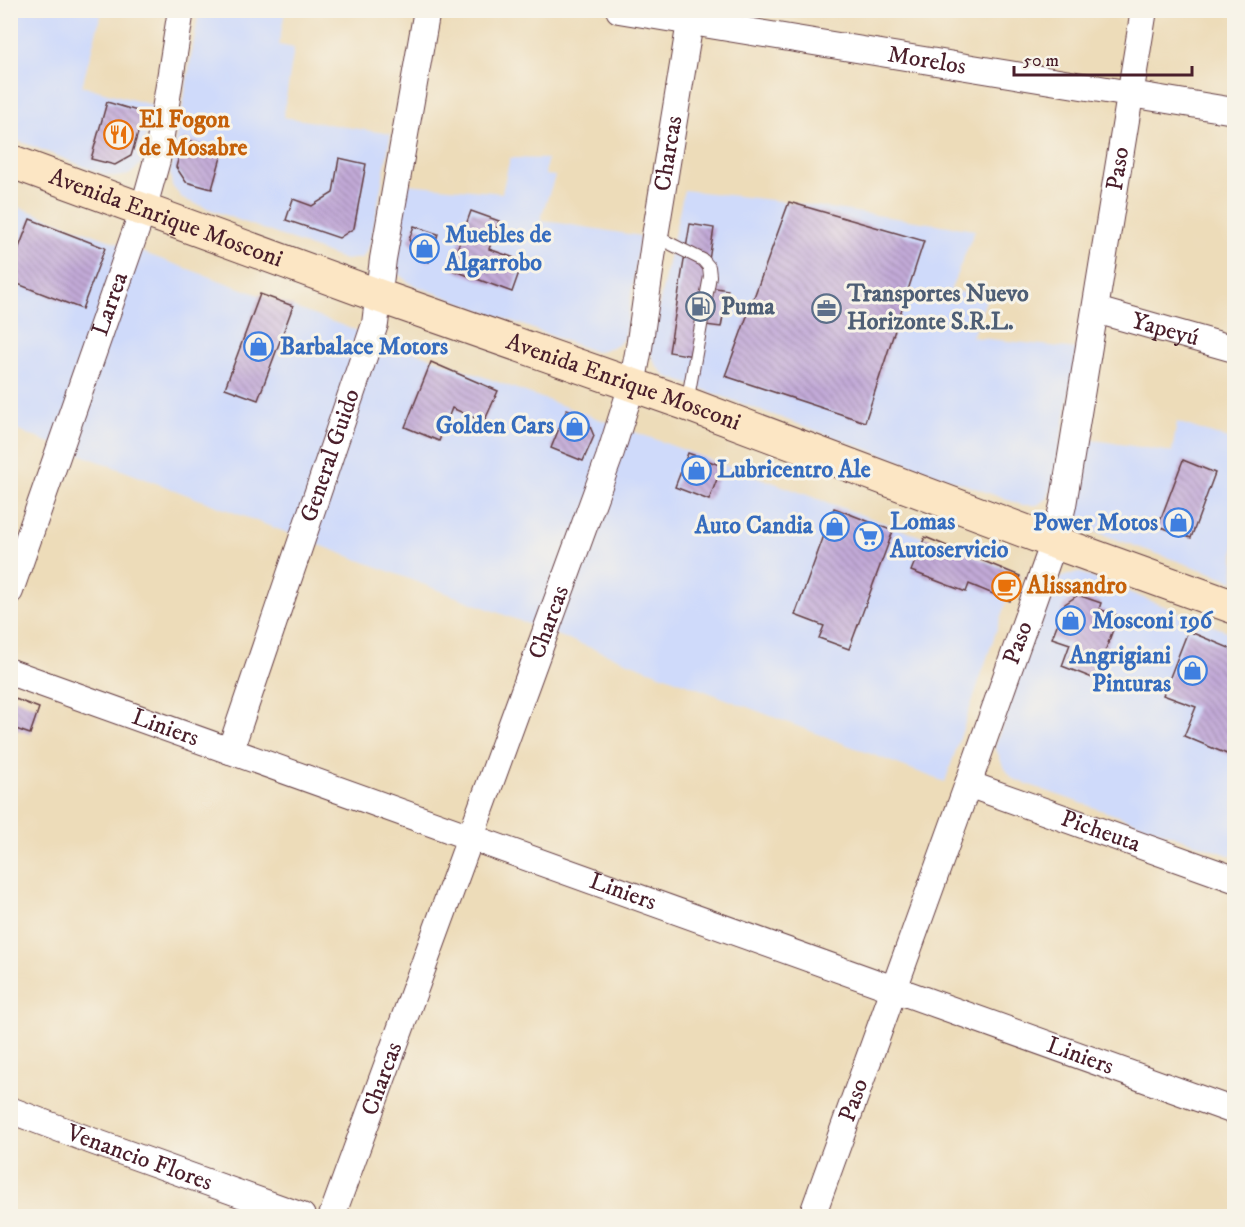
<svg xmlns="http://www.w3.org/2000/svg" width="1245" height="1227" font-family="'IM FELL DW Pica',serif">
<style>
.built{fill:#cfdafa}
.building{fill:url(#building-back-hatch)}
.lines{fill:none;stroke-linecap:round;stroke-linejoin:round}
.lane-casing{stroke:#623b40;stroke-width:14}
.street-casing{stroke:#623b40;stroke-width:28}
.secondary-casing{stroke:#623b40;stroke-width:35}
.lane{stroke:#fff;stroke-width:12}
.street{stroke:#fff;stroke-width:26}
.secondary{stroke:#fce6c4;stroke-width:33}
.labels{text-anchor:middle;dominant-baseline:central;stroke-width:6;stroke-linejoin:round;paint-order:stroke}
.street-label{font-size:24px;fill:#4a1f2b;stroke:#f7f3e8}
.food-label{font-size:24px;font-weight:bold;fill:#c56008;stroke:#f7f3e8;text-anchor:start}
.shop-label{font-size:24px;font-weight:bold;fill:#366cbe;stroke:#f7f3e8;text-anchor:start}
.service-label{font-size:24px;font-weight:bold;fill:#4e5e75;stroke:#f7f3e8;text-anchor:start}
</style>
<defs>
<pattern id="building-back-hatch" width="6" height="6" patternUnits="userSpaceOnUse" patternTransform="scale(1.5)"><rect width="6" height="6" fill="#c2aad8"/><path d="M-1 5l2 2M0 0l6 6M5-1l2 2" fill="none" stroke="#a08aaf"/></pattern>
</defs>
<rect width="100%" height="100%" fill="#f7f3e8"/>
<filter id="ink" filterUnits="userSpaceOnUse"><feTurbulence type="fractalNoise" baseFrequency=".0167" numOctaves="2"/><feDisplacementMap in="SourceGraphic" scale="12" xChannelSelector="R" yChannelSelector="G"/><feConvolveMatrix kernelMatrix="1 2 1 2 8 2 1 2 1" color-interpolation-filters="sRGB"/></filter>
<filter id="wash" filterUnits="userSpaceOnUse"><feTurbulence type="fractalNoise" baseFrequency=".008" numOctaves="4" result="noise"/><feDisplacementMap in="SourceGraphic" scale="24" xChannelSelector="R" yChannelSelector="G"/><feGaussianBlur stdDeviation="1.35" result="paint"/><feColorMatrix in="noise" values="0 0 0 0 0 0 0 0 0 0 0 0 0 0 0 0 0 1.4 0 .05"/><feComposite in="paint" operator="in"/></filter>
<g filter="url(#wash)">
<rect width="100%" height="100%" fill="#eddcb9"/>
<g class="built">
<path d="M10 11H102L82 86 152 105 141 163 136 169 129 175 117 177 106 175 11 138Z"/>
<path d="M199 11H285L279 45 294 48 283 117 391 134 372 237 368 249 362 258 345 260 183 199 172 186 170 172 179 127Z"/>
<path d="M510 158 547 159 545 175 555 176 540 220 640 236 625 336 618 345 596 352 411 284 398 274 391 264 407 184 502 193Z"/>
<path d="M684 190 789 202 975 230 950 291 988 295 972 337 1077 349 1053 485 1047 499 1037 505H1022L666 376 656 365 649 350Z"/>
<path d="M10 204 1007 568 1012 584 945 782 11 428Z"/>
<path d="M1177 422 1234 441V581L1093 531 1078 518 1073 508 1087 439 1172 452Z"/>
<path d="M1078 572 1234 634V857L1013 779 1003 766 995 746 1050 587 1062 577Z"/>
</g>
<g id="blocks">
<g class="building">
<path d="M107 102 144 113 131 156 115 165 91 159Z"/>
<path d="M184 139 223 150 212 189 186 182 176 167Z"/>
<path d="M339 158 366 164 354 228 339 238 286 220 293 199 312 206 333 193Z"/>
<path d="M789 202 924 241 865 422 725 376Z"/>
<path d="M471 211 499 221 489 249 523 261 512 292 450 269Z"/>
<path d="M30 219 105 248 82 309 10 281V271Z"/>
<path d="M690 224 714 228 705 286 728 290 721 327 706 325 700 357 669 352Z"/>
<path d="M414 226 438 234 429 262 421 259 409 240Z"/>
<path d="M260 294 293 306 258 400 225 388Z"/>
<path d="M431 362 498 391 484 422 452 408 439 441 405 427Z"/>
<path d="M567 409 586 417 594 436 583 461 551 448Z"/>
<path d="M688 453 722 466 709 500 675 487Z"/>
<path d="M1183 460 1215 473 1191 538 1158 526Z"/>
<path d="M834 508 893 531 849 649 819 638 824 626 795 615Z"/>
<path d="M925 537 1020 576 1010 601 969 584 966 592 911 571Z"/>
<path d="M1078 595 1101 603 1099 609 1118 616 1095 679 1062 666 1070 644 1052 638 1065 604Z"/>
<path d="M1188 631 1234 650V757L1184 736 1196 707 1163 695Z"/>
<path d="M10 697 39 708 30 734 10 727Z"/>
</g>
</g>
</g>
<g filter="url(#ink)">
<use href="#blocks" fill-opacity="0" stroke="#623b40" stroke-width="1.5"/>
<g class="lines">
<defs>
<path id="lane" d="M655 236 703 260 709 267 710 276 687 403"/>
<g id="street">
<path id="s1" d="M619 10 1234 111"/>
<path id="s2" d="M1096 310 1234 349"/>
<path id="s3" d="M10 591 143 210 157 160 181 10"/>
<path id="s4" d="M10 672 1234 1111"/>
<path id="s5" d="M230 751 375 324 383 259 427 10"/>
<path id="s6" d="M968 784 1234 879"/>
<path id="s7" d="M10 1110 92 1141 302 1216"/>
<path id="s8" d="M332 1216 609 458 632 385 639 348 655 236 692 10"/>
<path id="s9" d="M812 1216 968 784 1054 542 1063 505 1144 10"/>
</g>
<g id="secondary">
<path id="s10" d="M10 161 379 296 687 404 1054 542 1234 607"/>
</g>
</defs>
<use href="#lane" class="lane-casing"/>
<use href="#street" class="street-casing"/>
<use href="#secondary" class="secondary-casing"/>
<use href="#lane" class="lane"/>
<use href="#street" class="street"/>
<use href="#secondary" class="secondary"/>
</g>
</g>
<defs>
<symbol id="restaurant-ring" viewBox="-11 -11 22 22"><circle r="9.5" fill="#f7f3e8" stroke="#e8710a" stroke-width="1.5"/><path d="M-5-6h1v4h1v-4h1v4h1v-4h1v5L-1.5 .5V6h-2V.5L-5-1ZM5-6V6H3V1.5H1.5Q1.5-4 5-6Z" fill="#e8710a"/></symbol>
<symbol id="shop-ring" viewBox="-11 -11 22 22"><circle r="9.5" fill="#f7f3e8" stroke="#3f7fe0" stroke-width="1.5"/><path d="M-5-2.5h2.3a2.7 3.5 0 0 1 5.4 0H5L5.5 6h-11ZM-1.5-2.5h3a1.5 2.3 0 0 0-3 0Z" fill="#3f7fe0"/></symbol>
<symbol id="fuel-ring" viewBox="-11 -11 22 22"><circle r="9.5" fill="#f7f3e8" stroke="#5c6f8a" stroke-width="1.5"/><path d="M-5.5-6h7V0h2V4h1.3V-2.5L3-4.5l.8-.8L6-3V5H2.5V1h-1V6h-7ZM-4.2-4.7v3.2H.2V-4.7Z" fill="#5c6f8a"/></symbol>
<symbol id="office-ring" viewBox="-11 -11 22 22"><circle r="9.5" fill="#f7f3e8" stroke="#5c6f8a" stroke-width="1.5"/><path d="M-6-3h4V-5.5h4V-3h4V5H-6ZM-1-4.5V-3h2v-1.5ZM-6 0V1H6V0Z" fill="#5c6f8a"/></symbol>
<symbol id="supermarket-ring" viewBox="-11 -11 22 22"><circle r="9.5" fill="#f7f3e8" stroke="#3f7fe0" stroke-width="1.5"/><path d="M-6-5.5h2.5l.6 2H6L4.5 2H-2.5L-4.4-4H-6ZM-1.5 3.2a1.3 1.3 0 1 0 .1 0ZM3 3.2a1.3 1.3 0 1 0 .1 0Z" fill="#3f7fe0"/></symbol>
<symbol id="cafe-ring" viewBox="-11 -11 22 22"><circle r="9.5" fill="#f7f3e8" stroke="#e8710a" stroke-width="1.5"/><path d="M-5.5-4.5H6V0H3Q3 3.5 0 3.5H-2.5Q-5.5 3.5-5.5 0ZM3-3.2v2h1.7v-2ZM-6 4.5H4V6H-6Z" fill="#e8710a"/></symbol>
</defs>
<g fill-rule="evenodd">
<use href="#restaurant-ring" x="102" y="118" width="33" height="33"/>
<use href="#shop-ring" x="408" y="232" width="33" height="33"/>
<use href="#fuel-ring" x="684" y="290" width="33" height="33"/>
<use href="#office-ring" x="810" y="292" width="33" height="33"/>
<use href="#shop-ring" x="242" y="330" width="33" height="33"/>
<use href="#shop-ring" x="558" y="410" width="33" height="33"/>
<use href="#shop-ring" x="680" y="454" width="33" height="33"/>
<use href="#shop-ring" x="1162" y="506" width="33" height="33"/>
<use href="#shop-ring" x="818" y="510" width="33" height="33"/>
<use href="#supermarket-ring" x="852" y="520" width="33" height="33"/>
<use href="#cafe-ring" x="990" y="570" width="33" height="33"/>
<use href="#shop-ring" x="1054" y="604" width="33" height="33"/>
<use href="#shop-ring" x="1176" y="654" width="33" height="33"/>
</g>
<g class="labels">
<g class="street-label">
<text stroke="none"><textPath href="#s1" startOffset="312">Morelos</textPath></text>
<text stroke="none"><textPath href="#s8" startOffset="1118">Charcas</textPath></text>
<text stroke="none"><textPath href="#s9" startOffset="1095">Paso</textPath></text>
<text stroke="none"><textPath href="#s10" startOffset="166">Avenida Enrique Mosconi</textPath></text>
<text stroke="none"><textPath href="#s3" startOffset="304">Larrea</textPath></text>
<text stroke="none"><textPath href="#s2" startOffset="72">Yapeyú</textPath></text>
<text stroke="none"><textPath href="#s10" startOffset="652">Avenida Enrique Mosconi</textPath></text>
<text stroke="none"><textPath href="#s5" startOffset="312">General Guido</textPath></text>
<text stroke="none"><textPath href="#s8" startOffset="632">Charcas</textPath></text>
<text stroke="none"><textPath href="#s9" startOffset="609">Paso</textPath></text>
<text stroke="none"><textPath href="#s4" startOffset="165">Liniers</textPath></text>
<text stroke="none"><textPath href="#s6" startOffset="141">Picheuta</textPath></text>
<text stroke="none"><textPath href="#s4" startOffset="651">Liniers</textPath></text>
<text stroke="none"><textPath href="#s4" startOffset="1137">Liniers</textPath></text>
<text stroke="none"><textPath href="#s8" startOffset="146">Charcas</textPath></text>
<text stroke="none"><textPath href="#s9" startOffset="123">Paso</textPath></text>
<text stroke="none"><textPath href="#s7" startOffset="138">Venancio Flores</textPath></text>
</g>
<g class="food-label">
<text x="139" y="120">El Fogon<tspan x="139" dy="28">de Mosabre</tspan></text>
<text x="1027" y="586">Alissandro</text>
</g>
<g class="shop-label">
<text x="445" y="235">Muebles de<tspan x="445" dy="28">Algarrobo</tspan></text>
<text x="280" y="347">Barbalace Motors</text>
<text x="554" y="426" text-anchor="end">Golden Cars</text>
<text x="717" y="470">Lubricentro Ale</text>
<text x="890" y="522">Lomas<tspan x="890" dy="28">Autoservicio</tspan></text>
<text x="1158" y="523" text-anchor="end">Power Motos</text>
<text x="813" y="526" text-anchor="end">Auto Candia</text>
<text x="1092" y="621">Mosconi 196</text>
<text x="1171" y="656" text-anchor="end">Angrigiani<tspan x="1171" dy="28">Pinturas</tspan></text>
</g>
<g class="service-label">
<text x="847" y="294">Transportes Nuevo<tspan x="847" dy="28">Horizonte S.R.L.</tspan></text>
<text x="721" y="307">Puma</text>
</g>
</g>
<rect width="1245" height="1227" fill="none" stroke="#f7f3e8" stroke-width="36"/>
<path d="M1014 66v9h178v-9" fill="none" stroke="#4a1f2b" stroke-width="3"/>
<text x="1023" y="66" font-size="18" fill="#4a1f2b" stroke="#f7f3e8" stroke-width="4.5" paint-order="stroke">50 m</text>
</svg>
